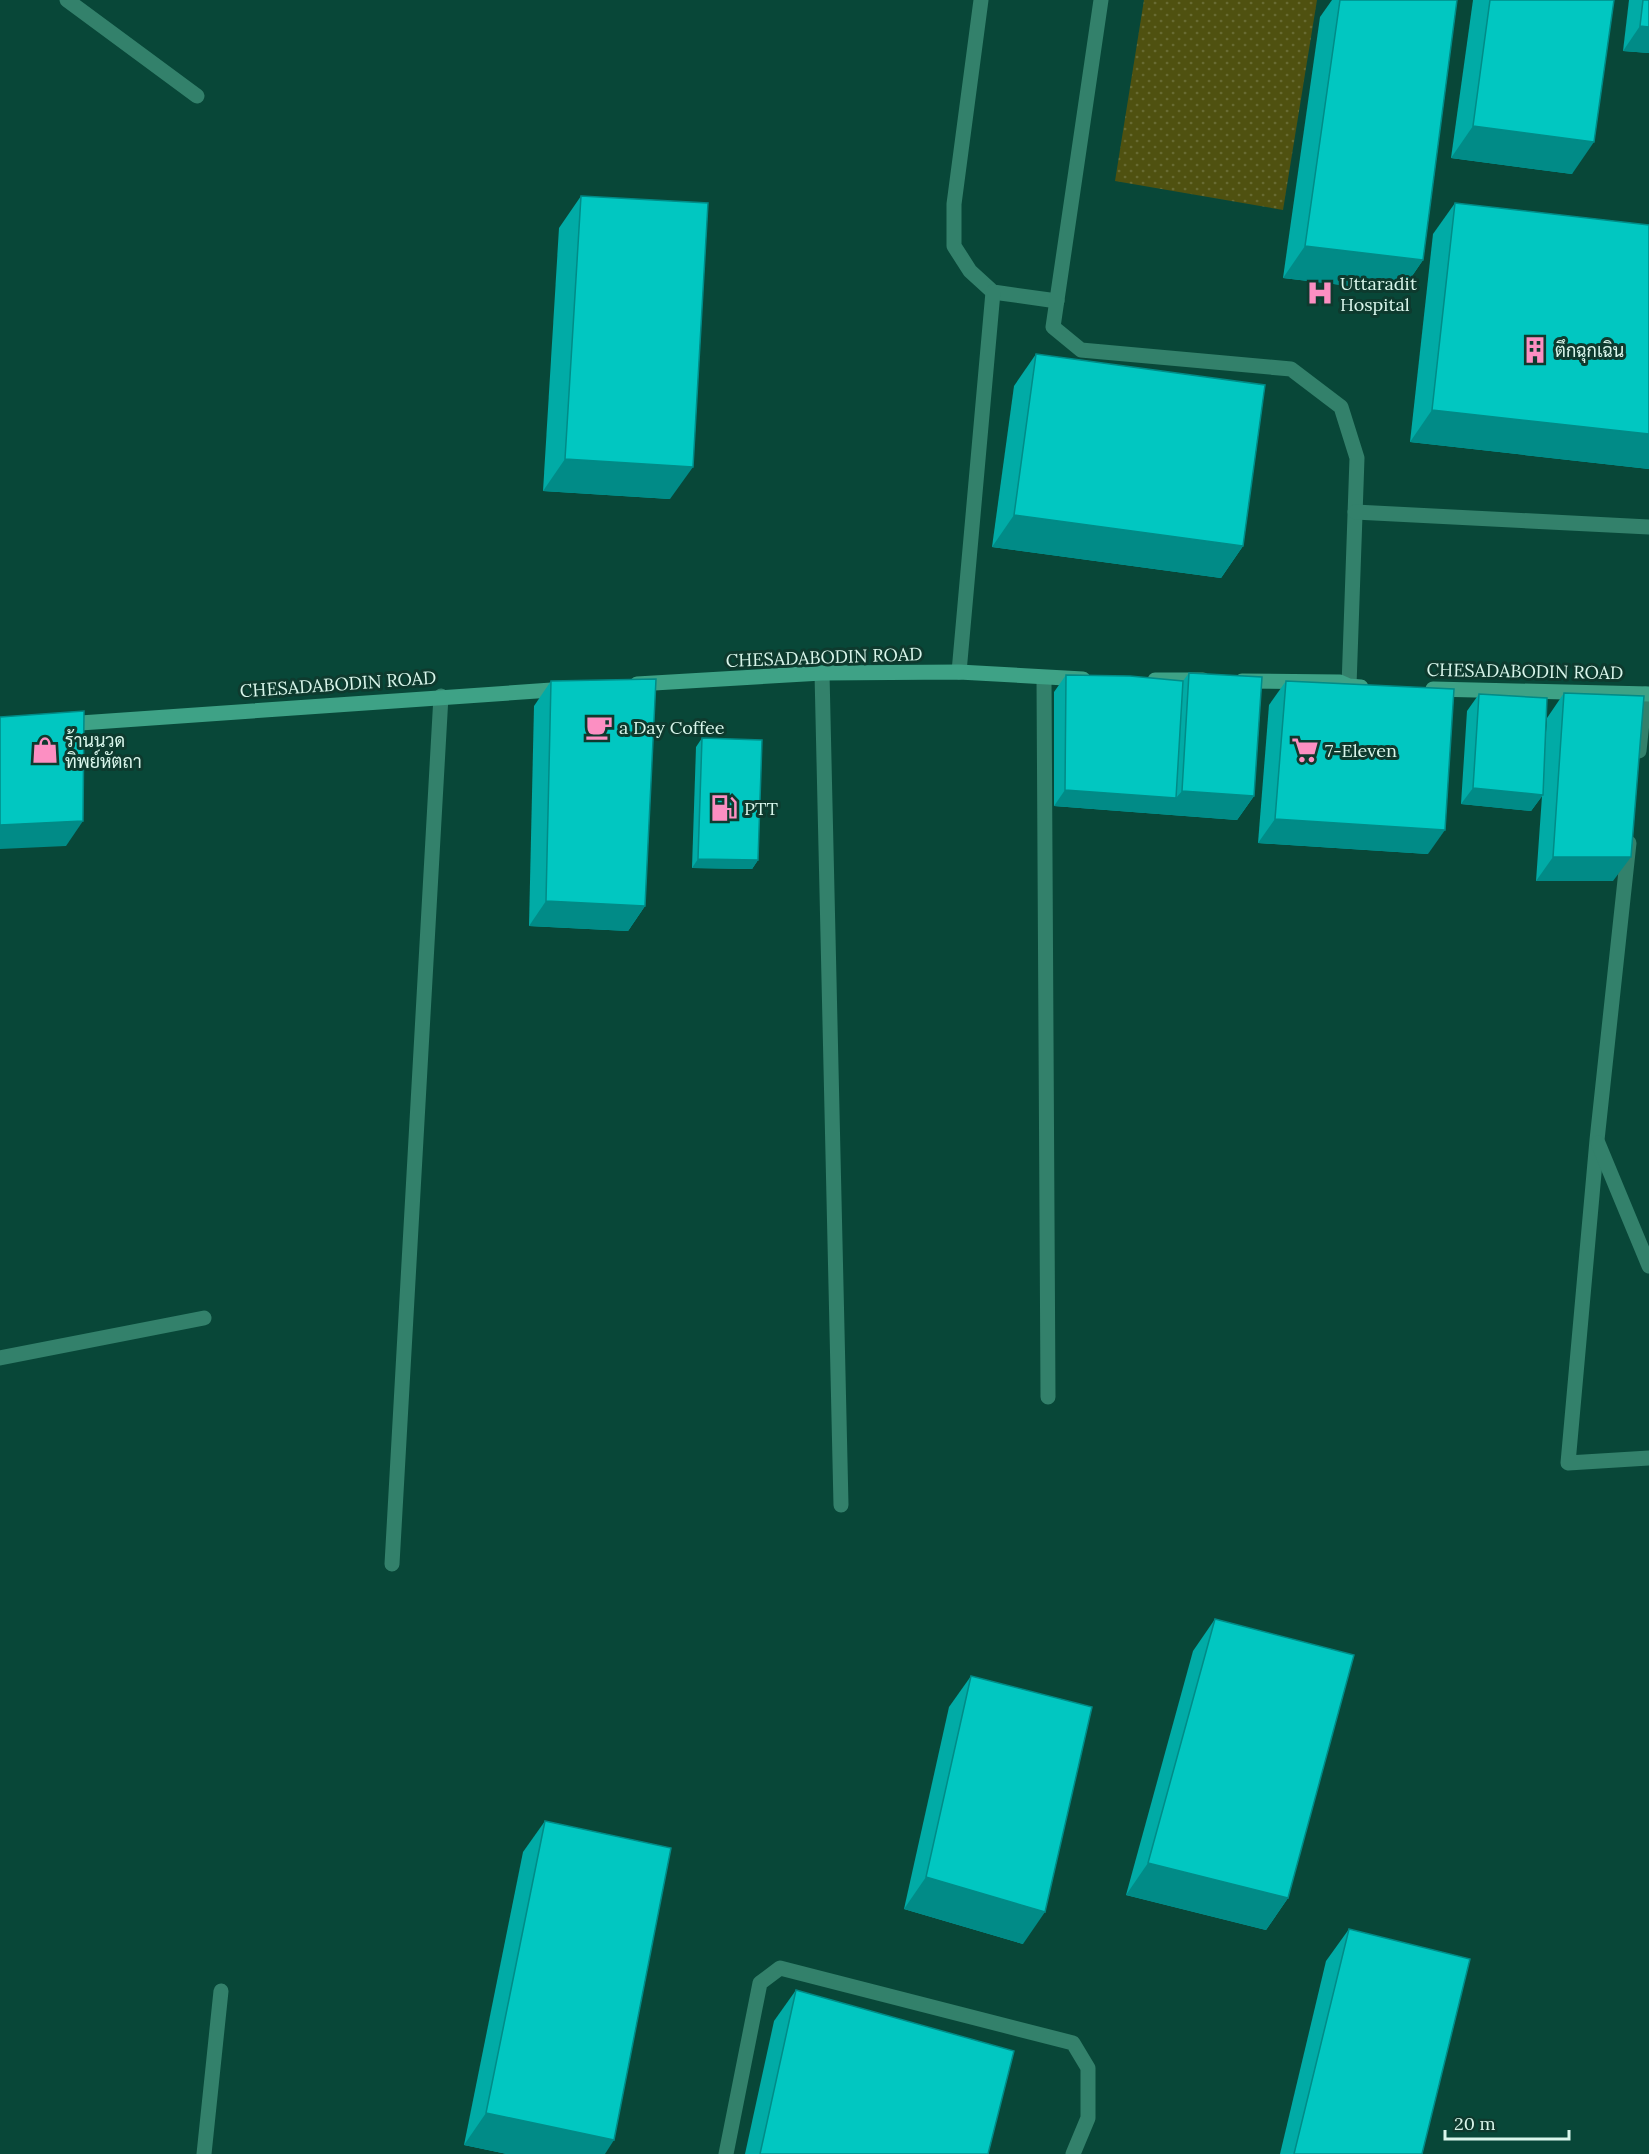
<svg xmlns="http://www.w3.org/2000/svg" width="1649" height="2154" font-family="Lora,Sarabun,serif">
<style>
.grass{fill:url(#grass-dots)}
.lines{fill:none;stroke-linecap:round;stroke-linejoin:round}
.lane{stroke:#33816b;stroke-width:15}
.street{stroke:#33816b;stroke-width:15}
.secondary{stroke:#3ea286;stroke-width:15}
.wall{fill:#01aba6}
.shaded-wall{fill:#018b87}
.building{fill:#01c7c1;stroke:#018b87;stroke-width:1.5}
.labels{text-anchor:middle;dominant-baseline:central;stroke-width:6;stroke-linejoin:round;paint-order:stroke}
.poi-label{font-size:18px;fill:#d9f6eb;stroke:#0e3a2e;text-anchor:start}
.street-label{font-size:18px;fill:#d9f6eb;stroke:#0e3a2e}
</style>
<defs>
<pattern id="grass-dots" width="8" height="8" patternUnits="userSpaceOnUse" patternTransform="scale(1.5)"><rect width="8" height="8" fill="#4f5110"/><path d="M2 2h.1M6 6h.1" fill="none" stroke="#686b33" stroke-width="1.8" stroke-linecap="round"/></pattern>
</defs>
<rect width="100%" height="100%" fill="#084738"/>
<path class="grass" d="M1144 0H1317L1283 210 1115 181Z"/>
<g class="lines">
<g class="lane">
<path d="M981 0 954 204V246L970 271 993 292 1057 301"/>
<path d="M1101 0 1053 327 1081 350 1291 369 1341 407 1357 458 1349 686"/>
<path d="M1355 512 1649 527"/>
<path d="M959 672 993 292"/>
<path d="M1639 751 1645 694"/>
<path d="M1629 843 1597 1140 1568 1463 1649 1458"/>
<path d="M1598 1143 1649 1266"/>
<path d="M0 1358 204 1318"/>
</g>
<g class="street">
<path d="M67 0 197 96"/>
<path d="M822 673 841 1505"/>
<path d="M1044 678 1048 1397"/>
<path d="M392 1564 441 696"/>
<path d="M204 2154 221 1991"/>
<path d="M726 2154 760 1983 780 1968 1073 2043 1088 2068V2118L1073 2154"/>
</g>
<g class="secondary">
<path d="M1155 680H1203"/>
<path d="M1242 681 1340 682 1349 686 1361 687"/>
<path d="M637 684 822 673 959 672 1083 679"/>
<path d="M1433 689 1649 694"/>
<path d="M66 724 566 689"/>
</g>
</g>
<g class="wall">
<path d="M1332 0H1457L1423 260 1401 292 1283 278 1320 17Z"/>
<path d="M1473 0H1614L1572 174 1451 158Z"/>
<path d="M1629 0H1649V53L1623 51Z"/>
<path d="M581 196 670 499 543 491 559 228Z"/>
<path d="M1455 203 1649 225V469L1410 442 1433 234Z"/>
<path d="M1036 354 1243 546 1221 578 992 547 1014 386Z"/>
<path d="M1189 673 1254 796 1237 820 1054 806V692L1066 675 1183 681Z"/>
<path d="M551 681 645 906 628 931 529 926 534 706Z"/>
<path d="M1286 681 1428 854 1258 843 1269 705Z"/>
<path d="M1564 693 1613 881H1536L1542 796 1531 811 1461 804 1467 711 1479 694 1544 761 1547 718Z"/>
<path d="M702 738 758 860 752 869 692 868 696 747Z"/>
<path d="M1215 1619 1288 1898 1266 1930 1126 1895 1193 1651Z"/>
<path d="M971 1676 1023 1944 904 1909 949 1707Z"/>
<path d="M545 1821 605 2154H507L464 2145 523 1852Z"/>
<path d="M1349 1929 1422 2154H1280L1326 1961Z"/>
<path d="M796 1990 988 2154H745L774 2021Z"/>
</g>
<g class="shaded-wall">
<path d="M1640 26 1649 27V53L1623 51Z"/>
<path d="M1473 126 1594 142 1572 174 1451 158Z"/>
<path d="M1305 246 1423 260 1401 292 1283 278Z"/>
<path d="M1432 410 1649 434V469L1410 442Z"/>
<path d="M565 459 693 467 670 499 543 491Z"/>
<path d="M1014 515 1243 546 1221 578 992 547Z"/>
<path d="M1473 788 1543 795 1531 811 1461 804Z"/>
<path d="M1065 790 1176 798 1182 791 1254 796 1237 820 1054 806Z"/>
<path d="M1275 819 1445 830 1428 854 1258 843Z"/>
<path d="M83 821 66 846 0 849V825Z"/>
<path d="M1553 857H1631L1613 881H1536Z"/>
<path d="M698 859 758 860 752 869 692 868Z"/>
<path d="M546 901 645 906 628 931 529 926Z"/>
<path d="M1148 1863 1288 1898 1266 1930 1126 1895Z"/>
<path d="M926 1877 1045 1912 1023 1944 904 1909Z"/>
<path d="M486 2113 614 2140 605 2154H507L464 2145Z"/>
</g>
<g class="building">
<path d="M1340 0H1457L1423 260 1305 246Z"/>
<path d="M1490 0H1614L1594 142 1473 126Z"/>
<path d="M1643 0H1649V27L1640 26Z"/>
<path d="M581 196 708 203 693 467 565 459Z"/>
<path d="M1455 203 1649 225V434L1432 410Z"/>
<path d="M1036 354 1265 385 1243 546 1014 515Z"/>
<path d="M1189 673 1262 677 1254 796 1182 791Z"/>
<path d="M1066 675 1130 676 1183 681 1176 798 1065 790Z"/>
<path d="M656 679 645 906 546 901 551 681Z"/>
<path d="M1286 681 1454 689 1445 830 1275 819Z"/>
<path d="M1564 693 1644 696 1631 857H1553Z"/>
<path d="M1479 694 1547 698 1543 795 1473 788Z"/>
<path d="M84 711 83 821 0 825V717Z"/>
<path d="M702 738 762 740 758 860 698 859Z"/>
<path d="M1215 1619 1354 1655 1288 1898 1148 1863Z"/>
<path d="M971 1676 1092 1707 1045 1912 926 1877Z"/>
<path d="M545 1821 671 1848 614 2140 486 2113Z"/>
<path d="M1349 1929 1470 1959 1422 2154H1294Z"/>
<path d="M796 1990 1014 2051 988 2154H760Z"/>
</g>
<defs>
<symbol id="hospital-bare" viewBox="-9 -9 18 18"><path d="M-5-5h3v3.5h4V-5h3V5h-3V1.5h-4V5h-3Z" fill="#fc8fc2" stroke="#0e3a2e" stroke-width="2.5" paint-order="stroke"/></symbol>
<symbol id="building-bare" viewBox="-9 -9 18 18"><path d="M-4-6H4V6H1V3H-1V6H-4ZM-2.5-4.3h1.7v1.8h-1.7ZM.8-4.3h1.7v1.8H.8ZM-2.5-1h1.7V.8h-1.7ZM.8-1h1.7V.8H.8Z" fill="#fc8fc2" stroke="#0e3a2e" stroke-width="2.5" paint-order="stroke"/></symbol>
<symbol id="cafe-bare" viewBox="-9 -9 18 18"><path d="M-5.5-4.5H6V0H3Q3 3.5 0 3.5H-2.5Q-5.5 3.5-5.5 0ZM3-3.2v2h1.7v-2ZM-6 4.5H4V6H-6Z" fill="#fc8fc2" stroke="#0e3a2e" stroke-width="2.5" paint-order="stroke"/></symbol>
<symbol id="shop-bare" viewBox="-9 -9 18 18"><path d="M-5-2.5h2.3a2.7 3.5 0 0 1 5.4 0H5L5.5 6h-11ZM-1.5-2.5h3a1.5 2.3 0 0 0-3 0Z" fill="#fc8fc2" stroke="#0e3a2e" stroke-width="2.5" paint-order="stroke"/></symbol>
<symbol id="supermarket-bare" viewBox="-9 -9 18 18"><path d="M-6-5.5h2.5l.6 2H6L4.5 2H-2.5L-4.4-4H-6ZM-1.5 3.2a1.3 1.3 0 1 0 .1 0ZM3 3.2a1.3 1.3 0 1 0 .1 0Z" fill="#fc8fc2" stroke="#0e3a2e" stroke-width="2.5" paint-order="stroke"/></symbol>
<symbol id="fuel-bare" viewBox="-9 -9 18 18"><path d="M-5.5-6h7V0h2V4h1.3V-2.5L3-4.5l.8-.8L6-3V5H2.5V1h-1V6h-7ZM-4.2-4.7v3.2H.2V-4.7Z" fill="#fc8fc2" stroke="#0e3a2e" stroke-width="2.5" paint-order="stroke"/></symbol>
</defs>
<g fill-rule="evenodd">
<use href="#hospital-bare" x="1301" y="274" width="38" height="38"/>
<use href="#building-bare" x="1516" y="331" width="38" height="38"/>
<use href="#cafe-bare" x="580" y="708" width="38" height="38"/>
<use href="#shop-bare" x="26" y="731" width="38" height="38"/>
<use href="#supermarket-bare" x="1286" y="731" width="38" height="38"/>
<use href="#fuel-bare" x="705" y="789" width="38" height="38"/>
</g>
<g class="labels">
<g class="poi-label">
<text x="1340" y="283">Uttaradit<tspan x="1340" dy="21">Hospital</tspan></text>
<text x="1555" y="350">ตึกฉุกเฉิน</text>
<text x="619" y="727">a Day Coffee</text>
<text x="65" y="740">ร้านนวด<tspan x="65" dy="21">ทิพย์หัตถา</tspan></text>
<text x="1325" y="750">7-Eleven</text>
<text x="744" y="808">PTT</text>
</g>
<g class="street-label">
<text transform="translate(824 657) rotate(-2)">CHESADABODIN ROAD</text>
<text transform="translate(1525 671) rotate(1)">CHESADABODIN ROAD</text>
<text transform="translate(338 684) rotate(-4)">CHESADABODIN ROAD</text>
</g>
</g>
<path d="M1445 2130v9h124v-9" fill="none" stroke="#d9f6eb" stroke-width="3"/>
<text x="1454" y="2130" font-size="18" fill="#d9f6eb" stroke="#0e3a2e" stroke-width="4.5" paint-order="stroke">20 m</text>
</svg>
